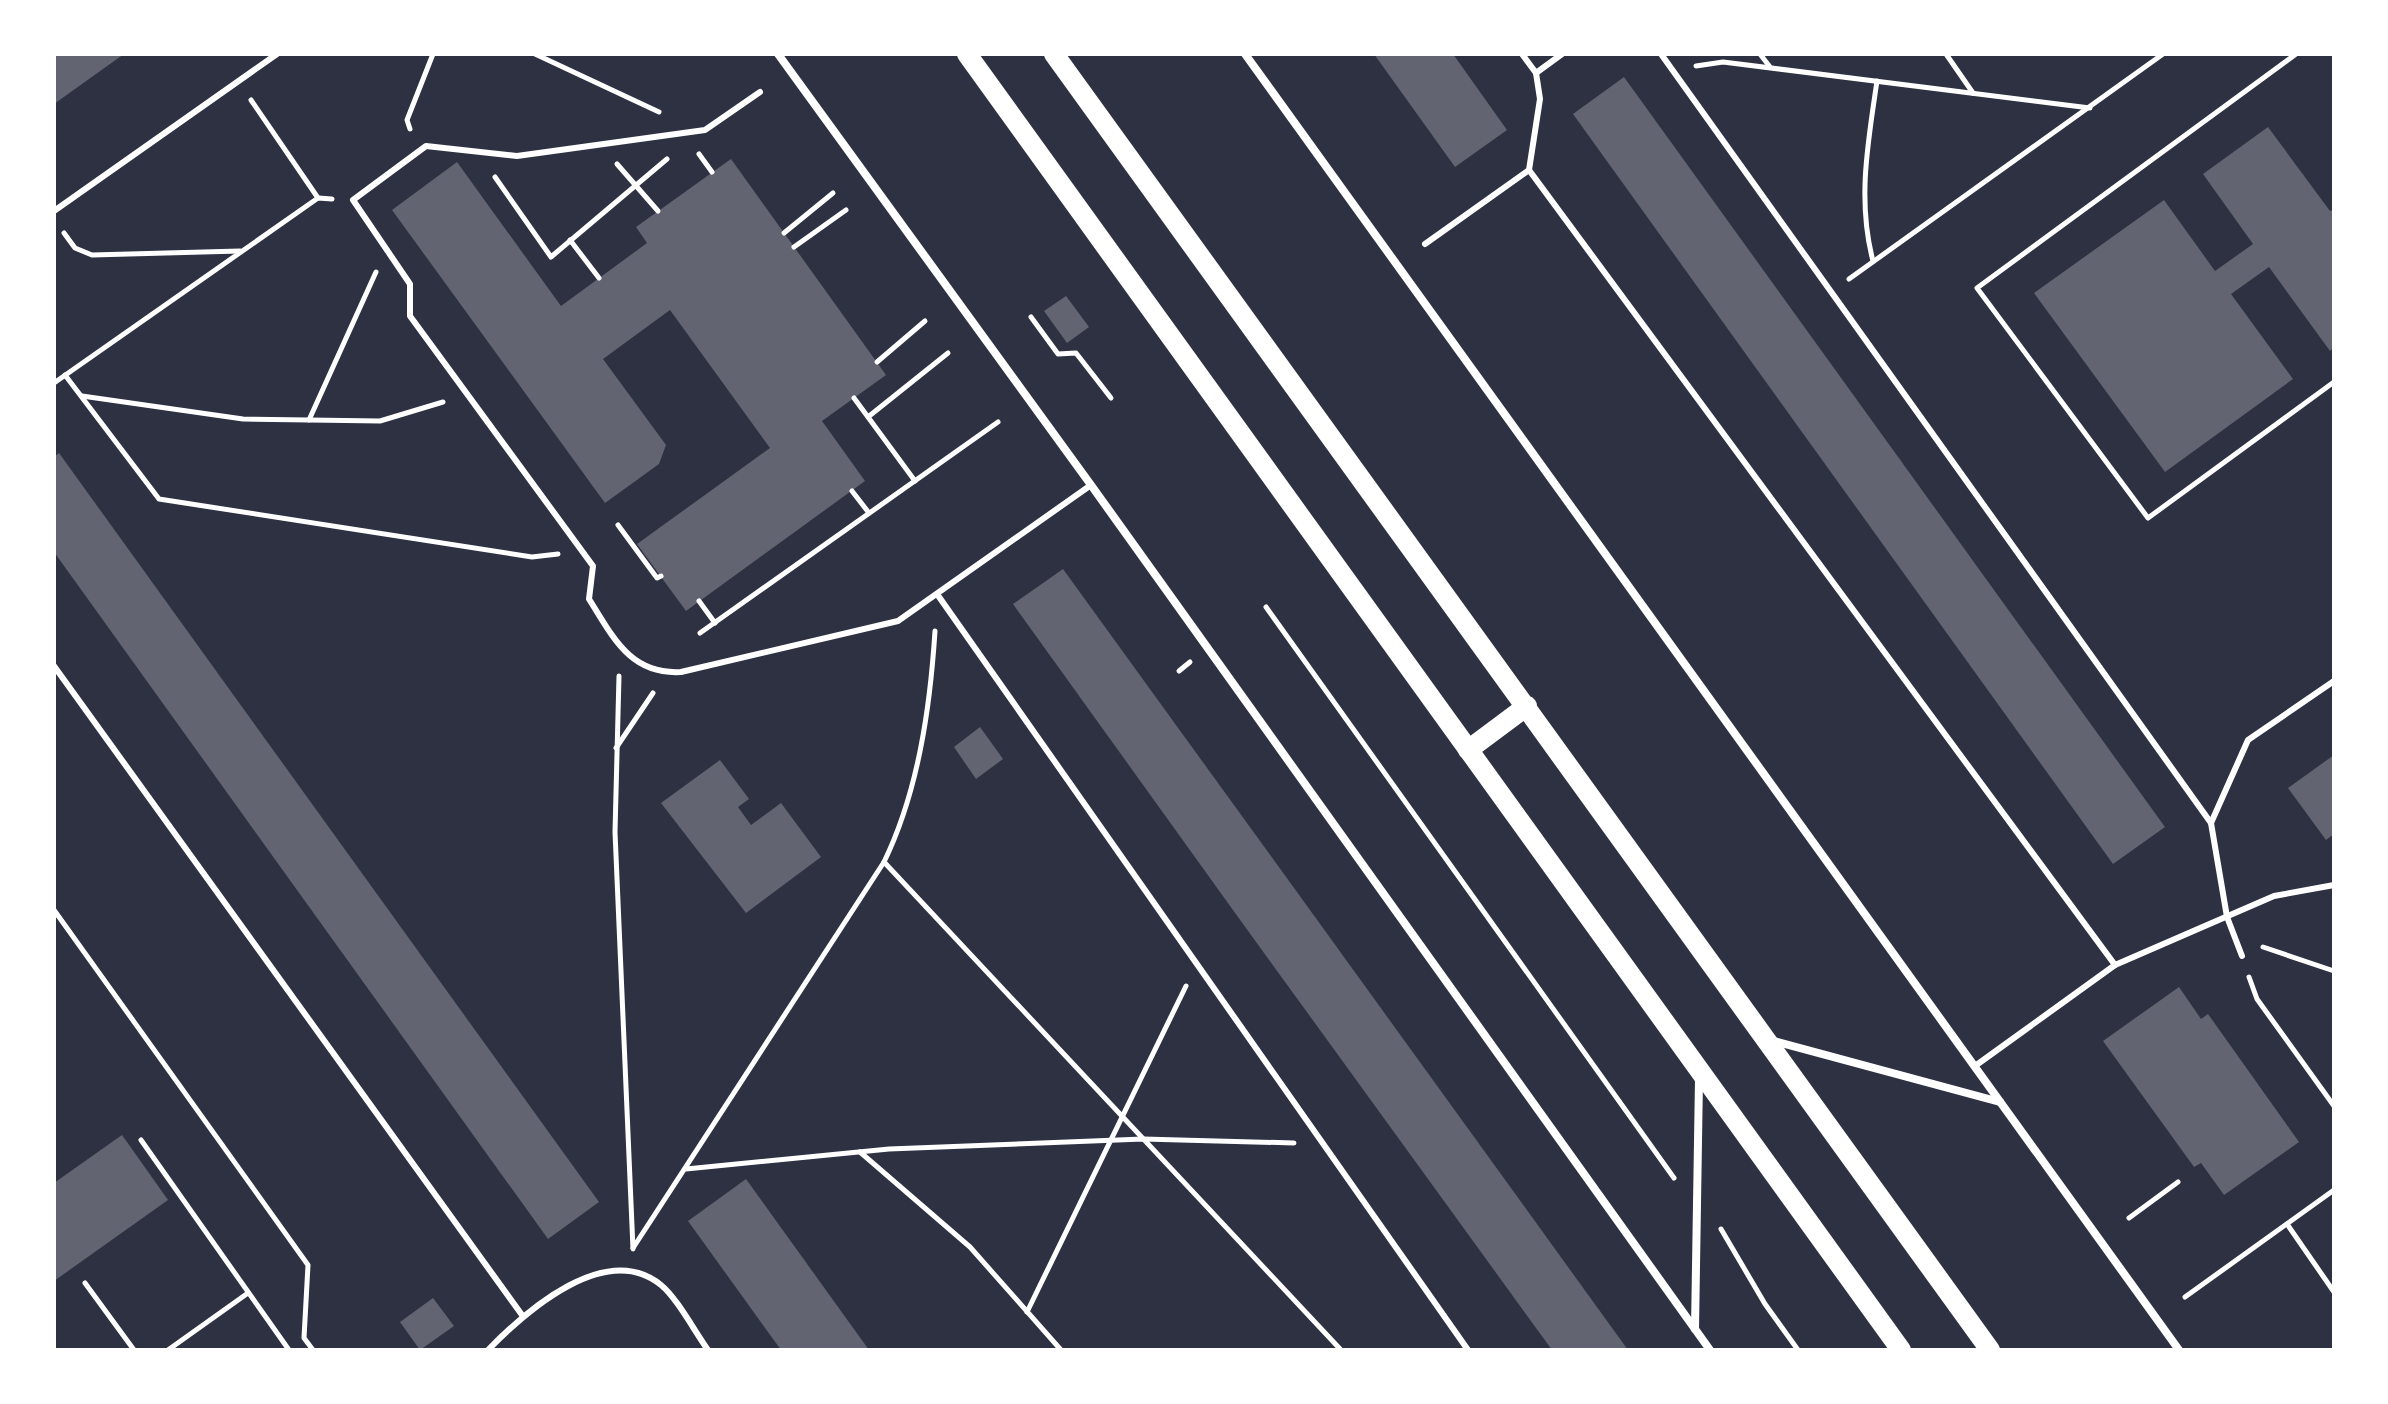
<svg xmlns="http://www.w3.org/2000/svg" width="2388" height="1404" font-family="Ubuntu,sans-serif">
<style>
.building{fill:#626471}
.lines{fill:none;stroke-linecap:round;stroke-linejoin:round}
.path{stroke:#fff;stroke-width:5}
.service{stroke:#fff;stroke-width:6}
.minor{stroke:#fff;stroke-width:8}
.primary{stroke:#fff;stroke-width:20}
</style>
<rect width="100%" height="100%" fill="#2d3142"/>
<g class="building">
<path d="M54 54H124L54 104Z"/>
<path d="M1374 54H1453L1507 130 1455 167Z"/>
<path d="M1624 77 2165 827 2113 864 1573 114Z"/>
<path d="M2268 127 2330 211 2334 209V347L2330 351 2269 267 2231 294 2293 379 2165 472 2034 293 2164 200 2215 271 2253 244 2203 174Z"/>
<path d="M731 159 886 375 822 421 865 481 686 611 637 544 770 448 670 310 603 359 666 445 659 464 605 503 392 210 457 162 561 306 647 243 636 227Z"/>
<path d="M1066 296 1089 327 1067 343 1044 311Z"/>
<path d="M59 453 599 1202 548 1239 54 552V457Z"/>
<path d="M1063 569 1323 928 1628 1350H1552L1238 917 1013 604Z"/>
<path d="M980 727 1003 759 976 779 954 747Z"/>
<path d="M2334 755V834L2326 840 2288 788Z"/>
<path d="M720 760 749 799 738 807 751 825 781 803 821 857 746 913 661 803Z"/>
<path d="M2179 987 2201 1019 2208 1014 2299 1142 2224 1195 2201 1163 2194 1167 2103 1041Z"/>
<path d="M122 1135 168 1200 54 1281V1183Z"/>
<path d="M746 1179 869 1350H781L688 1221Z"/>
<path d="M433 1298 454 1326 420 1350 400 1322Z"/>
</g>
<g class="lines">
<g class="path">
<path d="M535 54 659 112"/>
<path d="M1760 54 1770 67"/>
<path d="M1946 54 1973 93"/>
<path d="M2296 54 1977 288 2148 518 2334 382"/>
<path d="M1696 66 1723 62 2090 108"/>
<path d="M251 100 318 198"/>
<path d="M410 129 407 120 433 54"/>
<path d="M699 154 712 172"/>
<path d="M617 164 658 211"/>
<path d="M495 177 551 257 667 159"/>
<path d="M64 233 75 248 92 255 240 251"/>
<path d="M784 233 833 193"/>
<path d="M570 240 599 278"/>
<path d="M794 247 846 210"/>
<path d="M1873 261C1857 201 1868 142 1877 81"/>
<path d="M1849 279 2163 54"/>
<path d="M1031 317 1058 354 1076 353 1111 398"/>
<path d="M877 362 925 321"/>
<path d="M65 375 159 499 532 557 558 554"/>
<path d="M54 383 318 198 332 199"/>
<path d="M82 396 243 419 309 420 380 421 443 402"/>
<path d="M854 398 915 481"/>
<path d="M868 417 948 353"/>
<path d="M309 420 376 272"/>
<path d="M852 491 869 513"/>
<path d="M618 525 657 578 661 576"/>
<path d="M699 601 715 623"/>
<path d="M1266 607 1674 1178"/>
<path d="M700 633 998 422"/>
<path d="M1179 671 1190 662"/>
<path d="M619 676 615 832 633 1249"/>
<path d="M616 748 653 693"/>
<path d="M884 862 1341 1350"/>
<path d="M54 910 308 1265 304 1338 313 1350"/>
<path d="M2263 947 2334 971"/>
<path d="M2249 977 2257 999 2334 1106"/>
<path d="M141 1140 289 1350"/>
<path d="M860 1152 970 1247 1061 1350"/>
<path d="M686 1169 889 1149 1143 1139 1294 1143"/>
<path d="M2129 1218 2178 1182"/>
<path d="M2287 1224 2334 1292"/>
<path d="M1721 1229 1765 1304 1798 1350"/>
<path d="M633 1248 884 862C918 792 930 709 935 631"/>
<path d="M85 1283 134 1350"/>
<path d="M2185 1297 2334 1190"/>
<path d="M1027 1312 1186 986"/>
<path d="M168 1350 248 1293"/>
</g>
<g class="service">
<path d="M1522 54 1536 73 1562 54"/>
<path d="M1661 54 2211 823"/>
<path d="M760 92 705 130 517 156 426 146 353 200 410 284V316L593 566 589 599C613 637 630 675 681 672L898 621 1091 485"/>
<path d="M1529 170 2115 965"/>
<path d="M54 211 277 54"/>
<path d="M1425 244 1529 170 1540 99 1536 73"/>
<path d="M937 594 1468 1350"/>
<path d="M54 666 522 1315"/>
<path d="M2242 956 2227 917 2211 823 2248 740 2334 681"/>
<path d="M1975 1066 2115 965 2274 896 2334 885"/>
<path d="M488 1350C526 1311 606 1240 661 1285 677 1298 695 1332 708 1350"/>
</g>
<g class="minor">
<path d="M778 54 1091 485 1710 1350"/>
<path d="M1245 54 2179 1350"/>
<path d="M1770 1040 2000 1102"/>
<path d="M1695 1329 1699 1079"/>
</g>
<g class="primary">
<path d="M967 54 1901 1350"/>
<path d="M1054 54 1990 1350"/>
<path d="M1468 750 1527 706"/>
</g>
</g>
<rect width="2388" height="1404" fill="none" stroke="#ffffff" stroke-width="112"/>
</svg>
